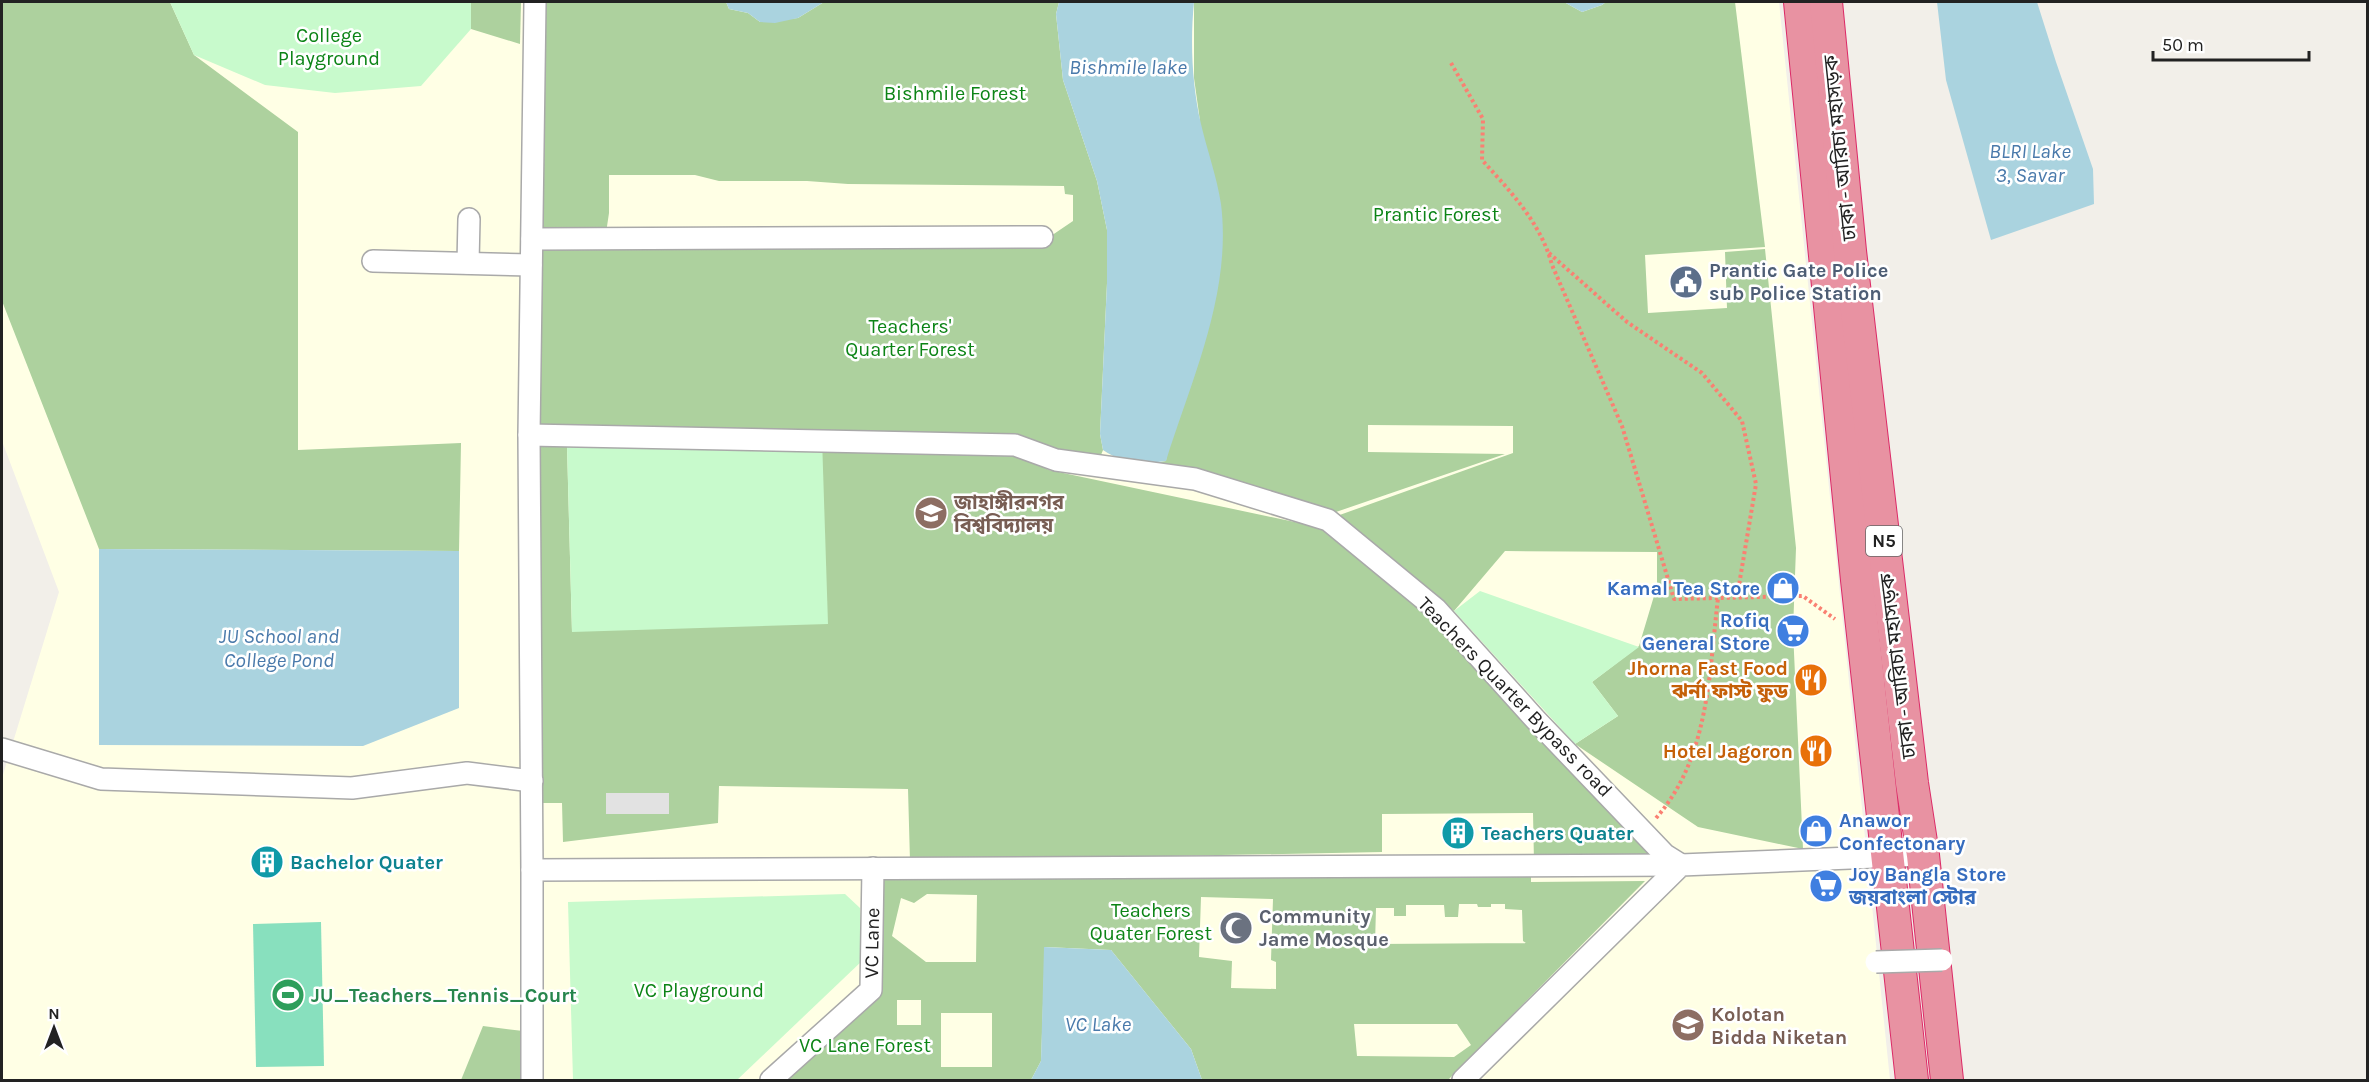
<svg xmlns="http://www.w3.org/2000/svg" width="2369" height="1082" font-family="Karla,'Noto Sans Bengali',sans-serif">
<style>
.education{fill:#ffffe5}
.forest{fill:#add19e;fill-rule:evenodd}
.park{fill:#c8facc}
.pitch{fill:#88e0be}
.parking{fill:#e2e2e2}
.water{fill:#aad3df}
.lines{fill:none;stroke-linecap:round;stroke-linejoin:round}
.minor-casing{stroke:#a9a9a9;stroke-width:24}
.highway-casing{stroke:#dc2a67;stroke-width:34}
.path{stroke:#fa8072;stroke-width:4;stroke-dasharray:3 3;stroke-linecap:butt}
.minor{stroke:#fff;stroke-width:21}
.highway{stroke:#e892a2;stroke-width:32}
.minor-bridge-casing{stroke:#a9a9a9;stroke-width:24;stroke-linecap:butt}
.minor-bridge{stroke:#fff;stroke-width:21}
.labels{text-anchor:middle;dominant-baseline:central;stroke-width:5;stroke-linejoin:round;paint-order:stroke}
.shield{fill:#fff;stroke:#646464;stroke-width:1.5}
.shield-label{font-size:18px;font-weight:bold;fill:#222}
.park-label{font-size:20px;fill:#0c8416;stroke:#fff}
.street-label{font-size:20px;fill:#222;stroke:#fff}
.service-label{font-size:20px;font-weight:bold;fill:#4e5e75;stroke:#fff;text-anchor:start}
.education-label{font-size:20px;font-weight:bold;fill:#785e54;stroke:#fff;text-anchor:start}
.shop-label{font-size:20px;font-weight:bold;fill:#366cbe;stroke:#fff;text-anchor:end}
.food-label{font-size:20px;font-weight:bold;fill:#c56008;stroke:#fff;text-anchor:end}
.culture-label{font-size:20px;font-weight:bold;fill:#0d838f;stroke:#fff;text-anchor:start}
.worship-label{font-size:20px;font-weight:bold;fill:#5b616d;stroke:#fff;text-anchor:start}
.leisure-label{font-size:20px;font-weight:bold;fill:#27864d;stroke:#fff;text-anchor:start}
.water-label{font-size:21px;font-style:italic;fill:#4a7aab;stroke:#fff}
</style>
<rect width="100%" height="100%" fill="#f2efe9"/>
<path class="education" d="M2 2H1779L1890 1080H2V778L59 592 2 441Z"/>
<g class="forest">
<path d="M2 2H170L194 55 298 132V450L461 443 459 551 99 549 2 301Z"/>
<path d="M471 2H521L520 44 471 29Z"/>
<path d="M535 2H726L729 9 748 13 760 22 798 18 824 2H1059L1056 14 1063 80 1097 181 1107 230V283L1100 434 1103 450 1097 465 1016 445 999 434 531 432 535 243 1042 242 1073 221V195L1065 194 1064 186 848 184 807 181H719L695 175H609V213L606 233 532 239Z"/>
<path d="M1194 2H1564L1582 12 1602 5 1606 2H1735L1765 247 1645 255 1648 313 1727 308 1725 252 1765 249 1796 548 1793 631 1803 849 1698 827 1575 744 1618 716 1592 682 1639 646 1657 586V552L1505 551 1454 611 1334 517 1513 453V426L1368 425V452L1505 454 1336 512 1153 463 1166 461 1200 121 1194 78Z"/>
<path d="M822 438 993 444 1049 470 1323 528 1431 619 1666 861 1534 862 1533 813 1382 814V852L910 861 908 789 719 786 718 823 563 842 562 803H539L533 442 567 446 572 632Z"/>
<path d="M1531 874V882L1645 881 1448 1080H1202L1191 1049 1111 950 1045 947 1041 1061 1031 1080H771L871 990 873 877ZM927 894 977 895 976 962H926L892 936 901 898 914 903ZM1201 897 1273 899 1271 960 1276 962V989L1231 988 1232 961 1199 957ZM1459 904H1477L1478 907H1491V904H1505V909L1522 910 1523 941 1526 943 1375 944 1376 908H1394V916H1406V905H1444L1445 917H1458ZM897 1000H921V1025H897ZM941 1013H992V1067H941ZM1354 1024H1457L1471 1045 1454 1057 1357 1056Z"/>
<path d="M483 1026 523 1031 526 1080H461Z"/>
</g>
<g class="park">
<path d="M170 2H471V29L421 86 335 93 265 85 194 55Z"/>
<path d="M822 438 828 624 572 632 567 446Z"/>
<path d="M1480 591 1639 647 1592 682 1618 716 1575 744 1454 611Z"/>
<path d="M845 894 860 908 863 960 737 1080H573L568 902Z"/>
</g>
<path class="pitch" d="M321 922 324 1066 256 1067 253 924Z"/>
<rect class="parking" x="606" y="793" width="63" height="21"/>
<g class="water">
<path d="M726 2H824L798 18 775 23 760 22 748 13 729 9Z"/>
<path d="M1059 2H1194C1190 42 1192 85 1201 124 1207 150 1217 177 1221 204 1232 293 1192 378 1166 461 1146 464 1119 462 1103 450L1100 434 1107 283V230L1097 181 1063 80 1056 14Z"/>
<path d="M1564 2H1606L1602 5 1582 12Z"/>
<path d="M1937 2H2037L2056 62 2093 169 2094 204 1991 240 1946 80Z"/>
<path d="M99 549 459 551V708L363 746 99 745Z"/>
<path d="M1044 947 1111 950 1191 1049 1202 1080H1031L1041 1061Z"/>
</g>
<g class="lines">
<defs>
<g id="minor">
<path d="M532 239 1042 237"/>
<path d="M373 261 531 265"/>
<path d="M468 263 469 219"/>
<path d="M529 435 1015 445 1056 460 1195 479 1328 520 1436 609 1535 719 1665 855 1681 865"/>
<path d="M2 749 101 779 352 788 467 773 532 781"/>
<path d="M532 870 529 435 535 2"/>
<path d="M532 1080V870L1681 865"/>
<path d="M771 1080 871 990 873 868"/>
<path d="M1463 1080 1681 865 1923 855"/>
</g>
<g id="highway">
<path d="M1800 2 1857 580 1912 1080"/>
<path d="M1826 2 1850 251 1912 783 1923 855 1947 1080"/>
</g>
</defs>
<use href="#minor" class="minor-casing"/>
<use href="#highway" class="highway-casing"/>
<g class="path">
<path d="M1451 63 1483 119 1482 160C1510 191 1541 223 1552 265L1622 426 1674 599 1803 596 1835 619"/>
<path d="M1549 253 1627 322 1702 373 1742 421 1756 484 1737 597"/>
<path d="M1656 818C1709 758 1709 674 1718 598"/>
</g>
<use href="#minor" class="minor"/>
<use href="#highway" class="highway"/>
<defs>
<path id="minor-bridge" d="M1876 962 1942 960"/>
</defs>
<use href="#minor-bridge" class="minor-bridge-casing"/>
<use href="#minor-bridge" class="minor-bridge"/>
</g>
<defs>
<symbol id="civic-disc" viewBox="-11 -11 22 22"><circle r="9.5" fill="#5c6f8a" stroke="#fff"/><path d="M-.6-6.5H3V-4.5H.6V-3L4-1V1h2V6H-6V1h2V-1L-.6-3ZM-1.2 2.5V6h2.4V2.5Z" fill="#fff"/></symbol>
<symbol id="university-disc" viewBox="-11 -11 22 22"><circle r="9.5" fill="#8d6e63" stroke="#fff"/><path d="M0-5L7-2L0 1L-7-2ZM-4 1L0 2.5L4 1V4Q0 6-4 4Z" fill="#fff"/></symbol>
<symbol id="shop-disc" viewBox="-11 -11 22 22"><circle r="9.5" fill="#3f7fe0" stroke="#fff"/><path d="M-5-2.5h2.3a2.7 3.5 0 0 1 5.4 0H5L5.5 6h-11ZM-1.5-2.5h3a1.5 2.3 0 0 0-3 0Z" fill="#fff"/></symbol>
<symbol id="supermarket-disc" viewBox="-11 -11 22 22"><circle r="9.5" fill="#3f7fe0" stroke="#fff"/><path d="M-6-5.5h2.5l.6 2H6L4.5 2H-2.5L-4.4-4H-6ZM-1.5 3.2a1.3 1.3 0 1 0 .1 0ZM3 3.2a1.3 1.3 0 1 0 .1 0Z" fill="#fff"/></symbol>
<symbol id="restaurant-disc" viewBox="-11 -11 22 22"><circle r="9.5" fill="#e8710a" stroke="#fff"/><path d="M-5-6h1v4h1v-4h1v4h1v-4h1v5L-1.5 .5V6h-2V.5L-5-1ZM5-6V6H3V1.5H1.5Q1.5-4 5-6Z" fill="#fff"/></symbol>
<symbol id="building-disc" viewBox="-11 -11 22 22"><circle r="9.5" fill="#0f9aa8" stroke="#fff"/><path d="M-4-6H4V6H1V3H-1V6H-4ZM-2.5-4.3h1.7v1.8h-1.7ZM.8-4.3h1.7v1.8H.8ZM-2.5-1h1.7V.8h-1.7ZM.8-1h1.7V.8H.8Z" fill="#fff"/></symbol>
<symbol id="mosque-disc" viewBox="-11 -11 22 22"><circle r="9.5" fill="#6b7280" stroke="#fff"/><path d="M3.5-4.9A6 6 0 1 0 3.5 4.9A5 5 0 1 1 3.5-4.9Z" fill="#fff"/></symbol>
<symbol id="stadium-disc" viewBox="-11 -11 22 22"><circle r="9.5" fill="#2e9e5b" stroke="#fff"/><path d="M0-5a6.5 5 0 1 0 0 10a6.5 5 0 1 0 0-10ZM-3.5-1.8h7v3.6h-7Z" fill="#fff"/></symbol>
<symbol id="school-disc" viewBox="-11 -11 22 22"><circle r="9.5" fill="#8d6e63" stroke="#fff"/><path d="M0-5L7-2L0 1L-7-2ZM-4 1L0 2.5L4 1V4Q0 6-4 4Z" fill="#fff"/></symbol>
</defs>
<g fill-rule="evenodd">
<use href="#civic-disc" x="1667" y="263" width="38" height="38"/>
<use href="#university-disc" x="912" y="494" width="38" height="38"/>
<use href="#shop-disc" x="1764" y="569" width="38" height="38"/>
<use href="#supermarket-disc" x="1774" y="612" width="38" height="38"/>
<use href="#restaurant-disc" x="1792" y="661" width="38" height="38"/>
<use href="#restaurant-disc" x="1797" y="732" width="38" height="38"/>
<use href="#shop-disc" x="1797" y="812" width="38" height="38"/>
<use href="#building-disc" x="1439" y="814" width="38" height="38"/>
<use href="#building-disc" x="248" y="843" width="38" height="38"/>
<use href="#supermarket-disc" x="1807" y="867" width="38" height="38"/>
<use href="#mosque-disc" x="1217" y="909" width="38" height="38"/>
<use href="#stadium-disc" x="269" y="976" width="38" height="38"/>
<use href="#school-disc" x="1669" y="1006" width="38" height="38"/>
</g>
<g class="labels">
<rect class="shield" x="1866" y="526" width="36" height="30" rx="4.5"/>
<g class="shield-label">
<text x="1884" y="541">N5</text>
</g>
<g class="park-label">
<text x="329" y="35">College<tspan x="329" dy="23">Playground</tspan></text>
<text x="955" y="93">Bishmile Forest</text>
<text x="1436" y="214">Prantic Forest</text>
<text x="910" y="326">Teachers'<tspan x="910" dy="23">Quarter Forest</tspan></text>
<text x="1151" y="910">Teachers<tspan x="1151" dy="23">Quater Forest</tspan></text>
<text x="699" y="990">VC Playground</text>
<text x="865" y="1045">VC Lane Forest</text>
</g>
<g class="street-label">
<text transform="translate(1840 148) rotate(-96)">ঢাকা - আরিচা মহাসড়ক</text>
<text transform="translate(1898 666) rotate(-97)">ঢাকা - আরিচা মহাসড়ক</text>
<text transform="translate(1515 697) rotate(46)">Teachers Quarter Bypass road</text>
<text transform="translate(872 943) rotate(-89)">VC Lane</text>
</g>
<g class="service-label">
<text x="1709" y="270">Prantic Gate Police<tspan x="1709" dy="23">sub Police Station</tspan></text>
</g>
<g class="education-label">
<text x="954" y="502">জাহাঙ্গীরনগর<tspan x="954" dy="23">বিশ্ববিদ্যালয়</tspan></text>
<text x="1711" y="1014">Kolotan<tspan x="1711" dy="23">Bidda Niketan</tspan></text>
</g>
<g class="shop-label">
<text x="1760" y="588">Kamal Tea Store</text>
<text x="1770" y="620">Rofiq<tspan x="1770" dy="23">General Store</tspan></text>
<text x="1839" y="820" text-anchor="start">Anawor<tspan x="1839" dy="23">Confectonary</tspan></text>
<text x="1849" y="874" text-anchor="start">Joy Bangla Store<tspan x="1849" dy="23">জয়বাংলা স্টোর</tspan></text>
</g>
<g class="food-label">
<text x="1788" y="668">Jhorna Fast Food<tspan x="1788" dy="23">ঝর্না ফাস্ট ফুড</tspan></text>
<text x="1793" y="751">Hotel Jagoron</text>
</g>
<g class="culture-label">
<text x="1481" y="833">Teachers Quater</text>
<text x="290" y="862">Bachelor Quater</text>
</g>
<g class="worship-label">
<text x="1259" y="916">Community<tspan x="1259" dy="23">Jame Mosque</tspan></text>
</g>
<g class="leisure-label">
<text x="311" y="995">JU_Teachers_Tennis_Court</text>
</g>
<g class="water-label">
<text x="1128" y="67">Bishmile lake</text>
<text x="2030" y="151">BLRI Lake<tspan x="2030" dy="24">3, Savar</tspan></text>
<text x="279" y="636">JU School and<tspan x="279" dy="24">College Pond</tspan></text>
<text x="1098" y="1024">VC Lake</text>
</g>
</g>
<rect width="2369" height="1082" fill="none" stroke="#222222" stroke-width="6"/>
<g transform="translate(54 1028)" stroke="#ffffff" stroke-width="4.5" paint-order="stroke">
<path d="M0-4.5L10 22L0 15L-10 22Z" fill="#222222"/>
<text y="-9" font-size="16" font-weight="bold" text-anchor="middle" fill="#222222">N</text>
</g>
<path d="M2153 51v9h156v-9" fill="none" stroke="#222222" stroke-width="3"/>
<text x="2162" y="51" font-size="18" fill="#222222" stroke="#ffffff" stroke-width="4.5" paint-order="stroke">50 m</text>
</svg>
